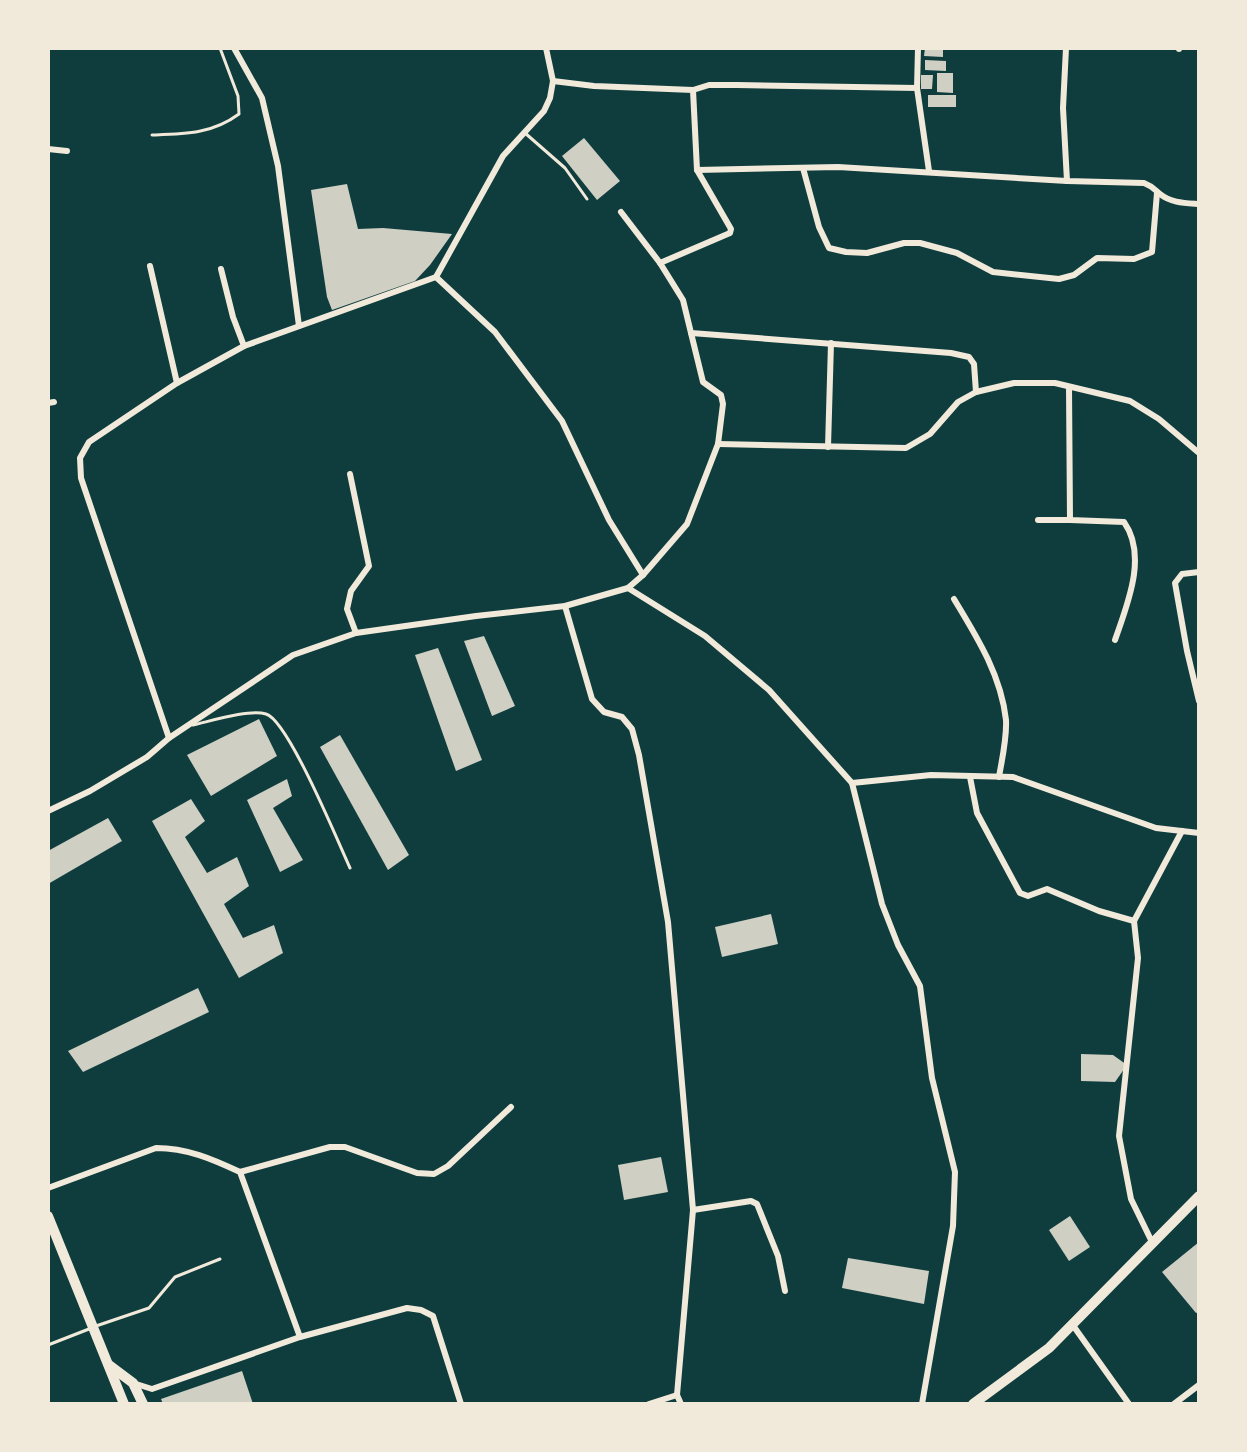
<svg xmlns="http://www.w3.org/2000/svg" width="1247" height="1452" font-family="'DejaVu Sans',sans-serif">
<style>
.building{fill:#cfcfc3}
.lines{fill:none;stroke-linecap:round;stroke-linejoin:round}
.service{stroke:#f1e9da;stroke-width:3}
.minor{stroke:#f1e9da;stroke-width:6}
.primary{stroke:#f1e9da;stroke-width:10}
</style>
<rect width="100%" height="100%" fill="#0f3d3e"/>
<g class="building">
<path d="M925 48H943V57L924 56Z"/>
<path d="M925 60 946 61V71L925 70Z"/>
<path d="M937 73H953V93L937 92Z"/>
<path d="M921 75H933L932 89H921Z"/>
<rect x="928" y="95" width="28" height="12"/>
<path d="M584 138 620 181 597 200 562 156Z"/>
<path d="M347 184 358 229 383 228 452 234 430 265 415 281 332 310 327 297 311 190Z"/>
<path d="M484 636 515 706 492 716 464 641Z"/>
<path d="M438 648 482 760 456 771 415 655Z"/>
<path d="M259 719 277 756 211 796 187 755Z"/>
<path d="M340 735 409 855 388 870 320 747Z"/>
<path d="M287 779 292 796 273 808 303 860 280 872 247 800Z"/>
<path d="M191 799 205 821 185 837 207 873 237 857 249 886 224 904 243 938 274 925 283 953 239 978 152 821Z"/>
<path d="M108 818 122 841 48 884V851Z"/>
<path d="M771 914 778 944 722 957 715 927Z"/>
<path d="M198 988 209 1012 83 1072 68 1051Z"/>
<path d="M1081 1054 1113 1055 1127 1065 1115 1082 1081 1081Z"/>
<path d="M661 1157 668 1192 624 1200 618 1165Z"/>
<path d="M1070 1216 1090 1247 1069 1261 1049 1230Z"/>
<path d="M1199 1242V1312L1196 1313 1162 1272Z"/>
<path d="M848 1258 929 1271 924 1304 842 1288Z"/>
<path d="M242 1371 253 1404H163L161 1399Z"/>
</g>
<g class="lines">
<g class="service">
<path d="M525 133 565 168 587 199"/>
<path d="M152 135C185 134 212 134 239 114L238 96 220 48"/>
<path d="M193 725C211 721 249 709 266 714 288 720 338 842 350 868"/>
<path d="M96 1326 149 1308 175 1277 220 1259"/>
<path d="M48 1345 89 1329"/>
</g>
<g class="minor">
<path d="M234 48 262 98 278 166 299 326"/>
<path d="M1066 48 1063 108 1067 181"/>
<path d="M1179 48V49"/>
<path d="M553 81 594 86 693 90 697 170 731 229 730 233 660 263"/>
<path d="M917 88 918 48"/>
<path d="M693 90 709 85H737L917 88 929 171"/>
<path d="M48 149 67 151"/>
<path d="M803 168 819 227 829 248 846 252 867 253 904 243H920L957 253 993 272 1059 279 1074 275 1097 258 1134 259 1152 252 1157 193"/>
<path d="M697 170 838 167 1067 181 1144 183C1152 186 1154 189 1160 194 1171 203 1185 203 1199 204"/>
<path d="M621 212 660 263 683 300 691 333 951 353 969 357 974 364 976 392"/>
<path d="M150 266 177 383"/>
<path d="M221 269 233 317 244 346"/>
<path d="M436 277 495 332 562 421 609 520 643 575"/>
<path d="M436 277 503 156 544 111 550 98 553 81 546 48"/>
<path d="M1069 387 1070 520 1124 522C1148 556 1127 605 1115 640"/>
<path d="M48 403 54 402"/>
<path d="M718 444 906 448 930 434 958 402 976 392 1014 383H1055L1130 401 1159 419 1199 453"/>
<path d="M828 447 831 343"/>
<path d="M350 474 369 566 351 591 347 609 356 633"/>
<path d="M1038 520H1070"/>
<path d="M1199 572 1182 574 1175 583 1187 651 1199 701"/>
<path d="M628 588 705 636 769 690 852 783 882 904 898 945 920 986 932 1078 955 1172 953 1226 922 1404"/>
<path d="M954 599C977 637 1001 675 1006 720 1007 738 1002 759 999 777"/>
<path d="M565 606 592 699 604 712 622 717 632 729 639 755 668 922 693 1210 677 1395 681 1404"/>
<path d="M169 738 81 478 80 458 89 442 177 383 244 346 436 277"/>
<path d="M970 777 977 813 1020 893 1028 896 1047 889 1099 911 1134 921 1138 958 1119 1136 1131 1199 1152 1242"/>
<path d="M852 783 931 775 1013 777 1156 828 1199 833"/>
<path d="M48 811 90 791 147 757 169 738 293 655 356 633 476 616 565 606 628 588 643 575 687 524 718 444 723 404 721 395 703 382 691 333"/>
<path d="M1134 921 1182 831"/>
<path d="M240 1172 330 1147H345L417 1173 434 1174 448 1166 511 1107"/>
<path d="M48 1188 156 1148C187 1148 212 1159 240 1172L300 1337"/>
<path d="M693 1210 751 1201 757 1204 778 1256 785 1291"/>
<path d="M1072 1324 1129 1404"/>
<path d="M133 1383 152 1389 300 1337 407 1308 421 1310 433 1316 461 1404"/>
<path d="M649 1404 677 1395"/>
<path d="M1174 1404 1199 1385"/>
</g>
<g class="primary">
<path d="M48 1216 124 1404"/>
<path d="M109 1365 133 1383 143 1404"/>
<path d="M973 1404 1049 1348 1199 1196"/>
</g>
</g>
<rect width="1247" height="1452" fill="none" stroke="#f1e9da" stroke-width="100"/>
</svg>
